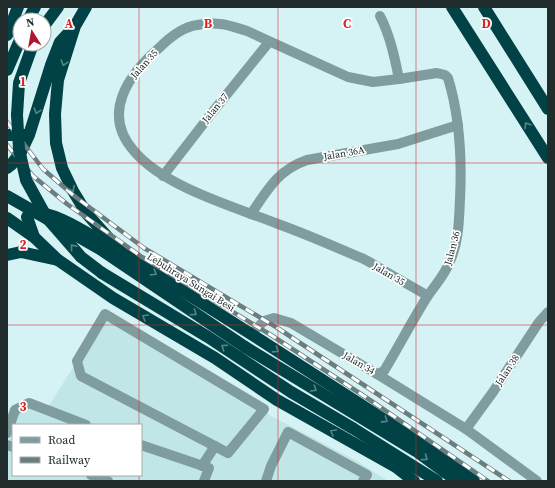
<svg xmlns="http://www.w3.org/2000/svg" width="555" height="488" font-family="'Source Serif 4',serif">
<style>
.built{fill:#c0e6e8}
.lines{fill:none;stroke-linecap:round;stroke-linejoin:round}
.minor{stroke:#7f9c9e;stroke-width:10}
.highway{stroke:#004245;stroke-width:12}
.rail-casing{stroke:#6b7d7e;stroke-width:4.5}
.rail{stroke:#fff;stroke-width:3;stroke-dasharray:9;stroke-linecap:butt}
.highway-bridge{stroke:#004245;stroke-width:12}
.oneway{stroke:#598486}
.grid{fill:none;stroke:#d62828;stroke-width:1;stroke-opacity:0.55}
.labels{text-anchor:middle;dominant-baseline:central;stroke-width:3.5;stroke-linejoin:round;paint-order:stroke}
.street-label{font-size:10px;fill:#212c2d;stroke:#fff}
.grid-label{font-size:13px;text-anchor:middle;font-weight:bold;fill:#d62828;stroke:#fff;stroke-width:3.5;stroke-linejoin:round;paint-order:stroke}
</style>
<rect width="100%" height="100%" fill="#d5f2f4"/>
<path class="built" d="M105 317 258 409 357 461 388 481H7V443L13 425V475H141V425H13L17 413 29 407 45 412Z"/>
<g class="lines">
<g class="minor">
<path d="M380 16C390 35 395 59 399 79"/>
<path d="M163 176 211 114 269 42"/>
<path d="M251 214C268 189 278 170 307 160L398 144 458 125"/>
<path d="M105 314 264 409 228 453 81 376 77 361Z"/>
<path d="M251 334 264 321 274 318 291 323 377 374 466 429 537 481"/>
<path d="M377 374 384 371C399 346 412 321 427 297 435 285 445 275 450 261 459 242 459 219 460 199 462 158 460 117 448 78L445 75 437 73 399 79 373 82 348 77 247 31C229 25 217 21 197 25 183 27 169 38 159 48 128 75 101 114 134 151 164 187 235 207 278 224 306 234 333 246 359 257 368 260 375 266 383 270 398 279 413 287 428 296"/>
<path d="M466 429 493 392 539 322 548 312"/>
<path d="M7 433 15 410 29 403 86 425"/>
<path d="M7 445 13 447"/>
<path d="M141 445 209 468 204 481"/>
<path d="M202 466 215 446"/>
<path d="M91 475 108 481"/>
<path d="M266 481 271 466 288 432 367 475 363 481"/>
</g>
<g class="highway">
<path d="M86 7 75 26 58 80 55 114 56 143 62 168 73 191 87 214 121 252 251 334 422 444 474 481"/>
<path d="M452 7 548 158"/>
<path d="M484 7 548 109"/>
<path d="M28 20 35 7"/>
<path d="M44 26 58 7"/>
<path d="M7 35 18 7"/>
<path d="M7 70 20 40"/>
<path d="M17 115 19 83 33 44"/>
<path d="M7 135H28"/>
<path d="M7 168 11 165 21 152 29 135 51 65 60 42 73 28"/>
<path d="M7 218 34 237 58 260 113 298 215 358 277 400 396 467 414 481"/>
<path d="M34 237 27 217 30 212C57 211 89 235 113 248"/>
<path d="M7 255 21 252 58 260"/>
<path d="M102 273 208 337 291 392 354 429 437 481"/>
<path d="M245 347 416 451 457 481"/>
</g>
<defs>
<g id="rail">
<path d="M7 122 43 169 73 195 144 248 276 327 509 481"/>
<path d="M7 145 33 176 67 204 142 257 271 335 370 400 488 481"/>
</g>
</defs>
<use href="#rail" class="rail-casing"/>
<use href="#rail" class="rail"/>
<g class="highway-bridge">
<path d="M17 115 19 149 26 180 47 218 81 257 102 273"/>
<path d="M7 196 100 249 245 347"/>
</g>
</g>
<defs><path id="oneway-chevron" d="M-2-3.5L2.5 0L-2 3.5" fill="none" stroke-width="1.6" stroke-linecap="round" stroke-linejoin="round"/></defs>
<g class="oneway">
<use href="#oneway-chevron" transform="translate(64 63) rotate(107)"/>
<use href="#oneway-chevron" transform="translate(37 111) rotate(107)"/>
<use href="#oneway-chevron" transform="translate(527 125) rotate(-122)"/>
<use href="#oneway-chevron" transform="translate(72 189) rotate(63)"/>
<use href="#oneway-chevron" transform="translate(73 247) rotate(-131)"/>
<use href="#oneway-chevron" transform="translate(154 273) rotate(32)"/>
<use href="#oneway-chevron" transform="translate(194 313) rotate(34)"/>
<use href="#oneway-chevron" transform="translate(145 317) rotate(-149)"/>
<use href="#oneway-chevron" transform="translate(224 347) rotate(-146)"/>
<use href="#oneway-chevron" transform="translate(276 350) rotate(33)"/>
<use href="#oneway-chevron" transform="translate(314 389) rotate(31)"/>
<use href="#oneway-chevron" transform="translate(385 420) rotate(33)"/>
<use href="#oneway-chevron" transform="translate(333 432) rotate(-150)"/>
<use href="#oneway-chevron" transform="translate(425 458) rotate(36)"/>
</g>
<path class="grid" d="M139 7V425M278 7V481M416 7V481M7 163H548M7 325H548M139 475V481"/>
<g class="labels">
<g class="street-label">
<text transform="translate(144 64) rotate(-48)">Jalan 35</text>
<text transform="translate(215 108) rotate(-51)">Jalan 37</text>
<text transform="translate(344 153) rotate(-10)">Jalan 36A</text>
<text transform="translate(452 248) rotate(-75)">Jalan 36</text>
<text transform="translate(389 274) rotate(30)">Jalan 35</text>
<text transform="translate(191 282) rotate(32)">Lebuhraya Sungai Besi</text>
<text transform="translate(359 363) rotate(30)">Jalan 34</text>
<text transform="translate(507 370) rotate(-57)">Jalan 38</text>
</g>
</g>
<g class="grid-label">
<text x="69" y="28">A</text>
<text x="208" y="28">B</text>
<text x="347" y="28">C</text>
<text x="486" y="28">D</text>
<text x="23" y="86">1</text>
<text x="23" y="249">2</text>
<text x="23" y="411">3</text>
</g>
<rect width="555" height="488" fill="none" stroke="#212c2d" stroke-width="16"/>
<rect x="12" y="424" width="130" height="52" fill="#ffffff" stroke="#a6abab"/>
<rect x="20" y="437" width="20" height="6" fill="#7f9c9e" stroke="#a6abab"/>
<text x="48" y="444" font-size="12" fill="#212c2d">Road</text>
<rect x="20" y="457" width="20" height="6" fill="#6b7d7e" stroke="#a6abab"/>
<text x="48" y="464" font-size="12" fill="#212c2d">Railway</text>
<g transform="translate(32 32) rotate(349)"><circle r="19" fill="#ffffff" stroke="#a6abab"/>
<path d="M0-3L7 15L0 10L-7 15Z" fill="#ad182e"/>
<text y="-6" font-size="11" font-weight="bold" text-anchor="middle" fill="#212c2d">N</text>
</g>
</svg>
